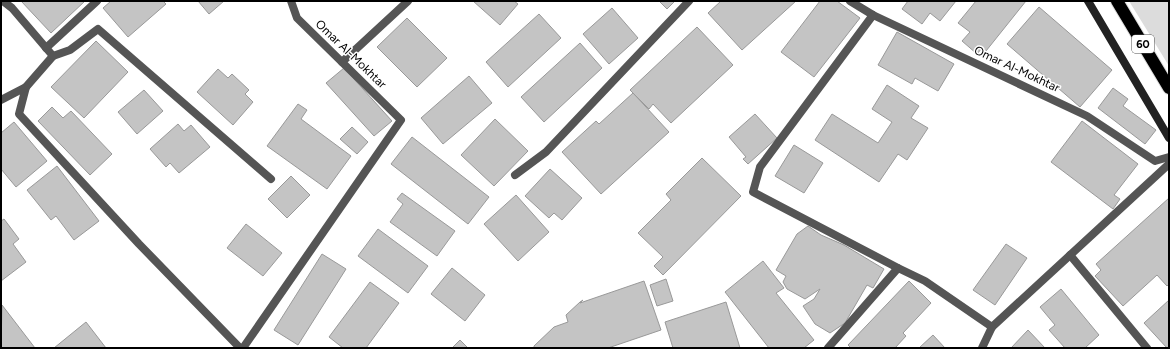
<svg xmlns="http://www.w3.org/2000/svg" width="1170" height="349" font-family="Figtree,sans-serif">
<style>
.green{fill:#dcdcdc}
.building{fill:#c4c4c4;stroke:#999}
.lines{fill:none;stroke-linecap:round;stroke-linejoin:round}
.highway-casing{stroke:#dbdbdb;stroke-width:14}
.street{stroke:#555;stroke-width:8}
.secondary{stroke:#222;stroke-width:8}
.highway{stroke:#000;stroke-width:12}
.labels{text-anchor:middle;dominant-baseline:central;stroke-width:3;stroke-linejoin:round;paint-order:stroke}
.shield{fill:#fff;stroke:#4c4c4c;stroke-width:1}
.shield-label{font-size:11px;font-weight:bold;fill:#000}
.street-label{font-size:12px;fill:#000;stroke:#fff}
</style>
<rect width="100%" height="100%" fill="#fff"/>
<path class="green" d="M1129 1H1169V66Z"/>
<g class="building">
<path d="M21 1H85L51 33Z"/>
<path d="M111 1H163L166 4 128 37 103 8Z"/>
<path d="M198 1H224L209 14Z"/>
<path d="M473 1H514L518 4 500 25Z"/>
<path d="M659 1H675L667 9Z"/>
<path d="M721 1H796L742 50 708 13Z"/>
<path d="M820 1H837L860 18 814 77 781 52Z"/>
<path d="M908 1H956L940 21 930 13 922 24 902 9Z"/>
<path d="M976 1H1026L986 51 982 48 977 54 962 41 970 32 958 23Z"/>
<path d="M1039 7 1112 70 1080 107 1007 44Z"/>
<path d="M612 8 638 38 609 64 583 34Z"/>
<path d="M539 14 561 38 508 87 486 62Z"/>
<path d="M407 18 447 58 417 87 377 47Z"/>
<path d="M697 27 733 65 671 123 653 104 649 109 630 90Z"/>
<path d="M897 32 954 64 938 91 915 78 912 84 878 65Z"/>
<path d="M96 41 128 72 84 118 51 87Z"/>
<path d="M580 43 602 68 544 122 521 97Z"/>
<path d="M344 68 392 121 374 136 326 83Z"/>
<path d="M218 69 228 78 232 74 249 90 245 94 253 102 233 125 197 92Z"/>
<path d="M469 76 492 103 443 144 421 118Z"/>
<path d="M887 85 919 106 911 118 928 128 907 160 898 154 879 182 815 140 832 114 878 143 892 122 872 109Z"/>
<path d="M1113 88 1128 99 1123 106 1156 130 1145 144 1098 108Z"/>
<path d="M144 90 163 111 137 134 118 112Z"/>
<path d="M633 93 669 132 601 194 562 152 596 121 599 124Z"/>
<path d="M298 104 307 110 301 119 351 156 327 189 267 146Z"/>
<path d="M52 107 63 118 71 111 112 154 90 175 38 121Z"/>
<path d="M755 114 777 138 748 164 743 159 746 157 729 137Z"/>
<path d="M495 119 528 151 494 186 461 155Z"/>
<path d="M1082 121 1138 164 1114 195 1120 199 1113 209 1051 162Z"/>
<path d="M14 122 47 161 16 187 1 169V133Z"/>
<path d="M178 124 184 131 191 125 210 147 179 173 170 163 166 167 150 149Z"/>
<path d="M352 127 368 142 357 154 340 139Z"/>
<path d="M412 137 489 197 468 224 391 164Z"/>
<path d="M794 145 823 163 804 193 775 176Z"/>
<path d="M702 158 741 196 663 275 654 266 663 257 638 233 671 200 666 194Z"/>
<path d="M57 166 99 221 74 240 56 216 51 220 27 190Z"/>
<path d="M550 169 582 198 562 220 554 213 549 218 525 196Z"/>
<path d="M291 176 310 195 287 218 268 199Z"/>
<path d="M402 193 455 231 437 256 390 222 403 204 397 199Z"/>
<path d="M516 195 549 232 518 261 484 224Z"/>
<path d="M1169 198V284L1167 286 1157 275 1123 306 1095 276 1101 270 1096 264Z"/>
<path d="M4 219 19 239 13 244 26 262 1 281V221Z"/>
<path d="M246 224 282 253 263 276 227 248Z"/>
<path d="M808 226 821 235 844 245 884 269 873 288 867 285 845 323 830 333 815 324 803 306 814 299 820 289 805 299 787 289 783 282 786 276 776 270 797 234Z"/>
<path d="M378 229 428 266 408 293 358 256Z"/>
<path d="M1006 244 1027 258 995 305 973 290Z"/>
<path d="M322 254 346 269 298 345 274 330Z"/>
<path d="M763 261 784 288 776 293 814 340 804 348H769L725 292Z"/>
<path d="M452 268 485 295 465 321 431 294Z"/>
<path d="M666 279 673 301 657 306 650 285Z"/>
<path d="M644 281 661 330 608 348H534V346L554 327 568 322 566 315 580 302 583 300 580 303Z"/>
<path d="M909 281 931 303 903 333 906 336 895 348H851L848 345Z"/>
<path d="M370 282 399 303 366 348H343L329 337Z"/>
<path d="M1061 289 1099 335 1085 348H1065L1049 330 1055 325 1040 307Z"/>
<path d="M1169 300V348H1167L1144 323Z"/>
<path d="M726 302 740 348H673L665 322Z"/>
<path d="M2 305 35 348H1Z"/>
<path d="M86 322 106 348H54Z"/>
<path d="M1028 330 1045 348H1011Z"/>
<path d="M933 335 945 348H919Z"/>
<path d="M460 340 468 348H452Z"/>
</g>
<g class="lines">
<defs>
<path id="highway" d="M1117 1 1169 88"/>
</defs>
<use href="#highway" class="highway-casing"/>
<g class="street">
<path d="M3 1 12 8 53 56 26 87 19 114 139 244 240 348"/>
<path d="M850 1 873 15 1087 116 1155 161 1169 157"/>
<path d="M873 15 760 167 753 192 898 268"/>
<path d="M46 48 97 1"/>
<path d="M53 56 70 50 98 29 271 179"/>
<path d="M342 62 408 1"/>
<path d="M1 100 26 87"/>
<path d="M515 175 546 152 689 1"/>
<path d="M1070 255 1147 348"/>
<path d="M243 348 401 120 297 18 291 1"/>
<path d="M828 348 898 268 925 281 992 327 1169 164"/>
<path d="M982 348 992 327"/>
</g>
<path class="secondary" d="M1088 1 1169 138"/>
<use href="#highway" class="highway"/>
</g>
<g class="labels">
<rect class="shield" x="1132" y="35" width="22" height="18" rx="3"/>
<g class="shield-label">
<text x="1143" y="44">60</text>
</g>
<g class="street-label">
<text transform="translate(351 54) rotate(44)">Omar Al-Mokhtar</text>
<text transform="translate(1017 69) rotate(25)">Omar Al-Mokhtar</text>
</g>
</g>
<rect width="1170" height="349" fill="none" stroke="#000000" stroke-width="4"/>
</svg>
